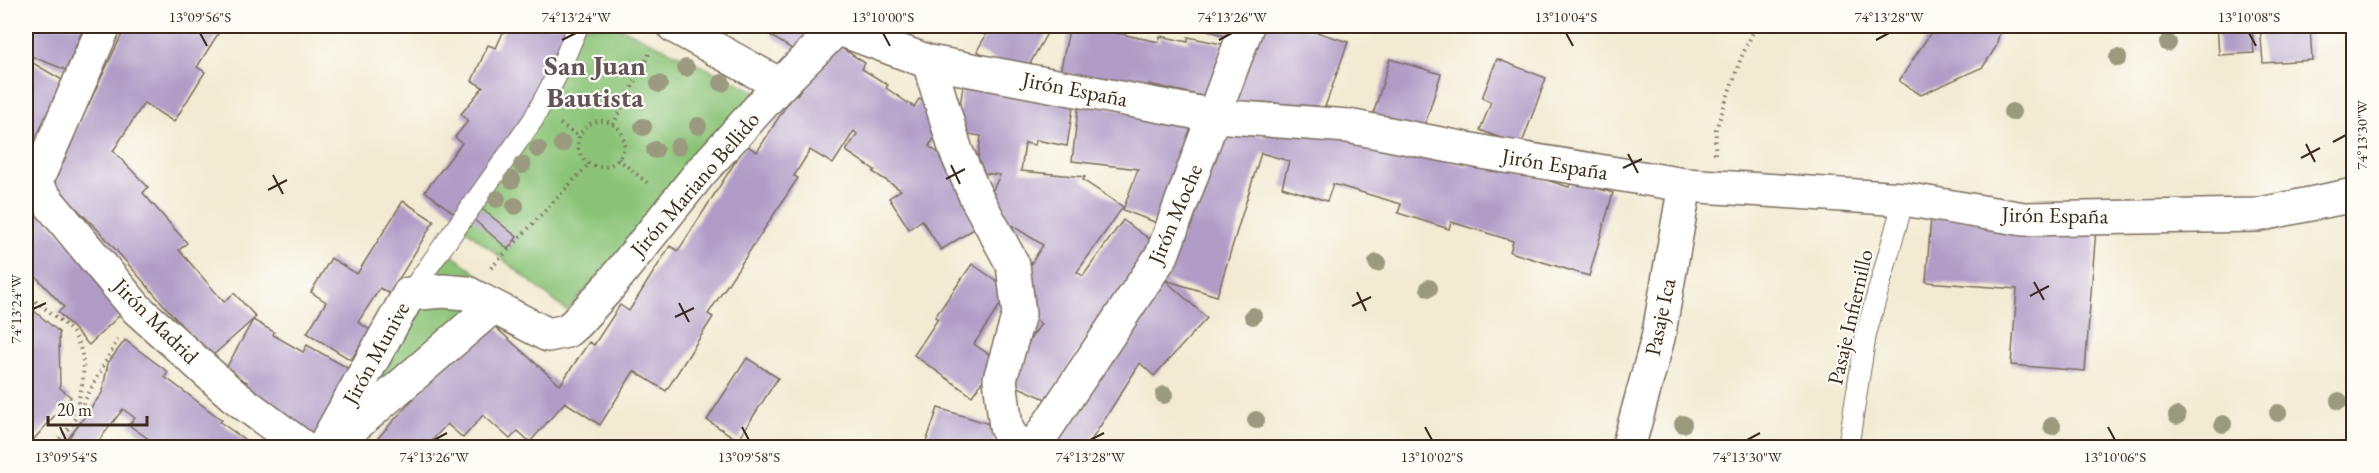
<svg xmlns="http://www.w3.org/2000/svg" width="2379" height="473" font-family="'EB Garamond',serif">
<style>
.green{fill:#8bc478;stroke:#63774b;stroke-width:1.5}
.building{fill:#b09cc7}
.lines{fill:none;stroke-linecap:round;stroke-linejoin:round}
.lane-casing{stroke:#7b6d5d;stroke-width:22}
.street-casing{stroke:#7b6d5d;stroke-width:36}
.path{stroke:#7b6d5d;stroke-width:4;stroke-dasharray:1.5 4.5;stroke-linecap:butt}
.lane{stroke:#fff;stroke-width:20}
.street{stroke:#fff;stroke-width:33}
.tree{fill:#9b9a7e}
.ticks{fill:none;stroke:#3b2a1e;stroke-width:2}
.labels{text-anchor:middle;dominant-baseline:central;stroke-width:4.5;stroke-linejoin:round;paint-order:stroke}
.street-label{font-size:22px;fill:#3b2a1e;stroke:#fdfcf7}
.district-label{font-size:28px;font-weight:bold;fill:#645259;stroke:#fdfcf7}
.neatline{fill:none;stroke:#3b2a1e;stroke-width:2}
.ticks-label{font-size:15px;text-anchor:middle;fill:#3b2a1e}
</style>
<rect width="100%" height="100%" fill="#fdfcf7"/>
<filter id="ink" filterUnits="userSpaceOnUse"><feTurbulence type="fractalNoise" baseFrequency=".0167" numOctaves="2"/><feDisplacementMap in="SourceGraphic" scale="12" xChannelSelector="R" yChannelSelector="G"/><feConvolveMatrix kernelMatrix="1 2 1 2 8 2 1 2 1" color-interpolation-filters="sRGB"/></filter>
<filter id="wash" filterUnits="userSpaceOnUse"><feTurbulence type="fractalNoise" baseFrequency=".008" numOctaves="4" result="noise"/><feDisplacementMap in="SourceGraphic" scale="24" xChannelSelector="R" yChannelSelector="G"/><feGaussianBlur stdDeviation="1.35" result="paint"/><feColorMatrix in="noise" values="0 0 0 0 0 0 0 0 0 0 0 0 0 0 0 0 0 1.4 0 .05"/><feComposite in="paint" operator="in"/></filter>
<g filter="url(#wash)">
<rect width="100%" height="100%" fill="#f2ead2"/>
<g class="green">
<path d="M584 26H617L757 92 567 311 463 227Z"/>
<path d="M448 252 498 290 379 392 372 386Z"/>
</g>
<g id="blocks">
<g class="building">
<path d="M26 26H91L87 34 82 31 66 70 26 54Z"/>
<path d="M126 26H223L197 67 205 72 174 122 144 103 113 151 148 187 143 193 187 243 179 250 224 302 234 293 256 317 210 358 101 233 51 183Z"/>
<path d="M506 26H571L533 110 456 215 425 191 462 143 455 137 468 121 461 114 483 87 472 81 488 45 496 48Z"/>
<path d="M768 26H815L798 53 771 36 775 29Z"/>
<path d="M968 26H1051L1023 76 977 51 986 35Z"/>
<path d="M1070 26H1083L1159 42 1160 36 1188 42V37L1222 44 1210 98 1149 84 1148 92 1060 72Z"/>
<path d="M1198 26H1231L1227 37Z"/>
<path d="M1254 26H1298L1348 42 1325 107 1257 102H1225Z"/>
<path d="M1935 26H2001L1996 47 1983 67 1921 95 1899 81Z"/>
<path d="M2217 26H2252L2254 53 2219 55Z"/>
<path d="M2260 26H2310L2312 60 2263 63Z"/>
<path d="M831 41 865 63 862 69 888 85 886 88 914 107 919 99 934 107 941 128 929 146 948 160 985 222 941 250 922 220 909 229 889 198 901 190 873 172 875 170 846 151 857 134 854 131 833 164 810 150 794 176 798 178 708 314 713 317 666 391 634 371 600 425 565 402 530 442 518 431 510 439 483 415 463 438 447 424 426 447H370L485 318 560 385 589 342 594 345 620 305 629 311 670 246 678 251 746 145 757 152 794 93 797 95Z"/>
<path d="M26 59 71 85 32 153 26 149Z"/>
<path d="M1390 59 1441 74 1422 134 1372 118Z"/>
<path d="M1497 59 1546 78 1521 146 1480 130 1491 102 1482 98Z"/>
<path d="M963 86 1074 101 1067 146 1036 140 1035 145 1025 143 1021 171 1085 177 1083 180 1123 207 1077 272 1083 276 1123 220 1155 243 1070 363 1050 401 1016 386 1012 375 1032 336 1041 324 1029 313 1027 270 1043 245 984 208 1000 175 976 172 981 136 956 132Z"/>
<path d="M1079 101 1201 127 1165 226 1123 210 1138 169 1072 161Z"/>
<path d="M1223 123 1266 137 1270 123 1417 151 1468 166 1470 156 1569 187 1571 180 1613 193 1589 276 1510 252 1513 241 1451 222 1449 229 1398 213 1401 204 1333 184 1327 201 1282 187 1289 161 1261 153 1217 296 1165 280Z"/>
<path d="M26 196 128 307 89 345 58 312 64 307 26 266Z"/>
<path d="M403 201 434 221 390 294 380 288 358 322 370 330 351 360 307 333 326 302 311 292 331 258 357 274Z"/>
<path d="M481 208 517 237 508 249 472 218Z"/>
<path d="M1931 217 2096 228 2085 371 2011 365 2017 289 1926 282Z"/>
<path d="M972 264 1010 290 974 344 997 360 972 396 914 355 938 319 935 317Z"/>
<path d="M1165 280 1207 318 1154 376 1140 363 1087 447H1038Z"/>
<path d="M26 304 59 332 60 388 71 397 26 448Z"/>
<path d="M253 320 274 332 273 335 303 352 307 345 353 371 316 440 243 388 247 382 225 370Z"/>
<path d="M125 340 168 372 165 377 222 420 220 422 255 447H160L129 425 135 418 123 409 94 447H62L102 393 108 363Z"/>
<path d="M747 358 778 378 738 440 707 420Z"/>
<path d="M938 408 999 427 992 447H932L925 445Z"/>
</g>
</g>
</g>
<g filter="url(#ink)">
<use href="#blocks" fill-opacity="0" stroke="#7b6d5d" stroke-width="1.5"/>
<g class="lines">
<defs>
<g id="lane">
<path d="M409 294 533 120 560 69 578 26"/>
<path d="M1848 448 1866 334 1904 199"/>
</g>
<g id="street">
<path d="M674 26 780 85"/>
<path d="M837 28 929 62 1215 116 1348 126 1487 153 1685 185 1904 199 2024 219 2257 215 2354 195"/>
<path d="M929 62 956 151 976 197 1013 265 1019 314 1000 379 1006 427 1011 437 1025 448"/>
<path d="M26 175 137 309 234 396 304 448"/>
<path d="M35 184 104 26"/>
<path d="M336 442 491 308"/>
<path d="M323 448 409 294 443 291 467 293 548 335 567 331 576 323 607 289 700 173 780 85 839 26"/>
<path d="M1033 448 1162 255 1247 26"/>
<path d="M1628 448 1658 338 1685 185"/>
</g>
</defs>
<use href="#lane" class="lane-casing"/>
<use href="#street" class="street-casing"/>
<g class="path">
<circle cx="601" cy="144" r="23"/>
<path d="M560 124 580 137"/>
<path d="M613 125 651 50"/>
<path d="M1715 154 1716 129 1741 58 1756 26"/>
<path d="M618 159 650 185"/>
<path d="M491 268 589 164"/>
<path d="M26 294C37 303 66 323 73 333 90 360 83 386 74 415"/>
<path d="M52 448 72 424 119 337"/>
</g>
<use href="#lane" class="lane"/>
<use href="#street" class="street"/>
</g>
<g class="tree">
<circle cx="2168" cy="43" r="9"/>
<circle cx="2118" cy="58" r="9"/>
<circle cx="686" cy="68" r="9"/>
<circle cx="722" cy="83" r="9"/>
<circle cx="659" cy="84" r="9"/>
<circle cx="2012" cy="112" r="9"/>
<circle cx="698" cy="126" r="9"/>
<circle cx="643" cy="127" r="9"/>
<circle cx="562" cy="144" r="9"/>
<circle cx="678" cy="147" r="9"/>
<circle cx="538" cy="149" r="9"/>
<circle cx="655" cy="150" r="9"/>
<circle cx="522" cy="165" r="9"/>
<circle cx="512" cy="180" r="9"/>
<circle cx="497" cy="199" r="9"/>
<circle cx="515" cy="206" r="9"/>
<circle cx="1377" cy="263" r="9"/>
<circle cx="1429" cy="288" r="9"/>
<circle cx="1253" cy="316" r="9"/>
<circle cx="1164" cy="395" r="9"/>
<circle cx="2339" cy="401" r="9"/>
<circle cx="2278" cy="413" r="9"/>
<circle cx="2177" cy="416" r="9"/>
<circle cx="1256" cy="420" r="9"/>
<circle cx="1683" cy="424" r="9"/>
<circle cx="2223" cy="424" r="9"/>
<circle cx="2052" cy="426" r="9"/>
</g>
</g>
<path class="ticks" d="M200 33 207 46M883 33 890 46M1566 33 1573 46M2249 33 2256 46M562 40 576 33M1219 40 1232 33M1876 40 1889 33M2333 142 2346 135M2306 144 2315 162M1628 154 1638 173M2301 158 2320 148M951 165 960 184M1623 168 1642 159M273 175 283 194M946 179 965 169M268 190 287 180M2034 282 2044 300M1357 292 1366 311M2030 296 2049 286M679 303 689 322M1352 306 1371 297M33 309 46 303M675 317 694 308M60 427 66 440M742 427 749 440M1425 427 1432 440M2108 427 2115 440M434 440 447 433M1090 440 1104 433M1747 440 1760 433"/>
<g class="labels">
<g class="street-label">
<text transform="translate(1075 89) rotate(11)">Jirón España</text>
<text transform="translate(1555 164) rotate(9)">Jirón España</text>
<text transform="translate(695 184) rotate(-49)">Jirón Mariano Bellido</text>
<text transform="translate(1175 214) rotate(-67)">Jirón Moche</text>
<text transform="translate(2055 215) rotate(1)">Jirón España</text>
<text transform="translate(1660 317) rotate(-78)">Pasaje Ica</text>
<text transform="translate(1850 317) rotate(-77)">Pasaje Infiernillo</text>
<text transform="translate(156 321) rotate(45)">Jirón Madrid</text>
<text transform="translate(376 353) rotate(-61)">Jirón Munive</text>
</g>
<g class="district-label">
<text x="595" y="65">San Juan<tspan x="595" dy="32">Bautista</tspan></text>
</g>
</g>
<rect width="2379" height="473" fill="none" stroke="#fdfcf7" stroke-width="66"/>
<path d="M48 416v9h99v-9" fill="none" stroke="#3b2a1e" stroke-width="3"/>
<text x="57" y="416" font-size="18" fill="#3b2a1e" stroke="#fdfcf7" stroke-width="4.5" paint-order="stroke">20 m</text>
<rect x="33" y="33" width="2313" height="407" class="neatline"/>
<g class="ticks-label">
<text x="200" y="22">13°09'56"S</text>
<text x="576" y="22">74°13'24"W</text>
<text x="883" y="22">13°10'00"S</text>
<text x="1232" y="22">74°13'26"W</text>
<text x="1566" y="22">13°10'04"S</text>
<text x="1889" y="22">74°13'28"W</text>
<text x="2249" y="22">13°10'08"S</text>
<text transform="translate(2362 135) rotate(-90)" y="5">74°13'30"W</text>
<text transform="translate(16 309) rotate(-90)" y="5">74°13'24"W</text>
<text x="66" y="462">13°09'54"S</text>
<text x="434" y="462">74°13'26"W</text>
<text x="749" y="462">13°09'58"S</text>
<text x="1090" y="462">74°13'28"W</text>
<text x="1432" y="462">13°10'02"S</text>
<text x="1747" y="462">74°13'30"W</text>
<text x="2115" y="462">13°10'06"S</text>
</g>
</svg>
